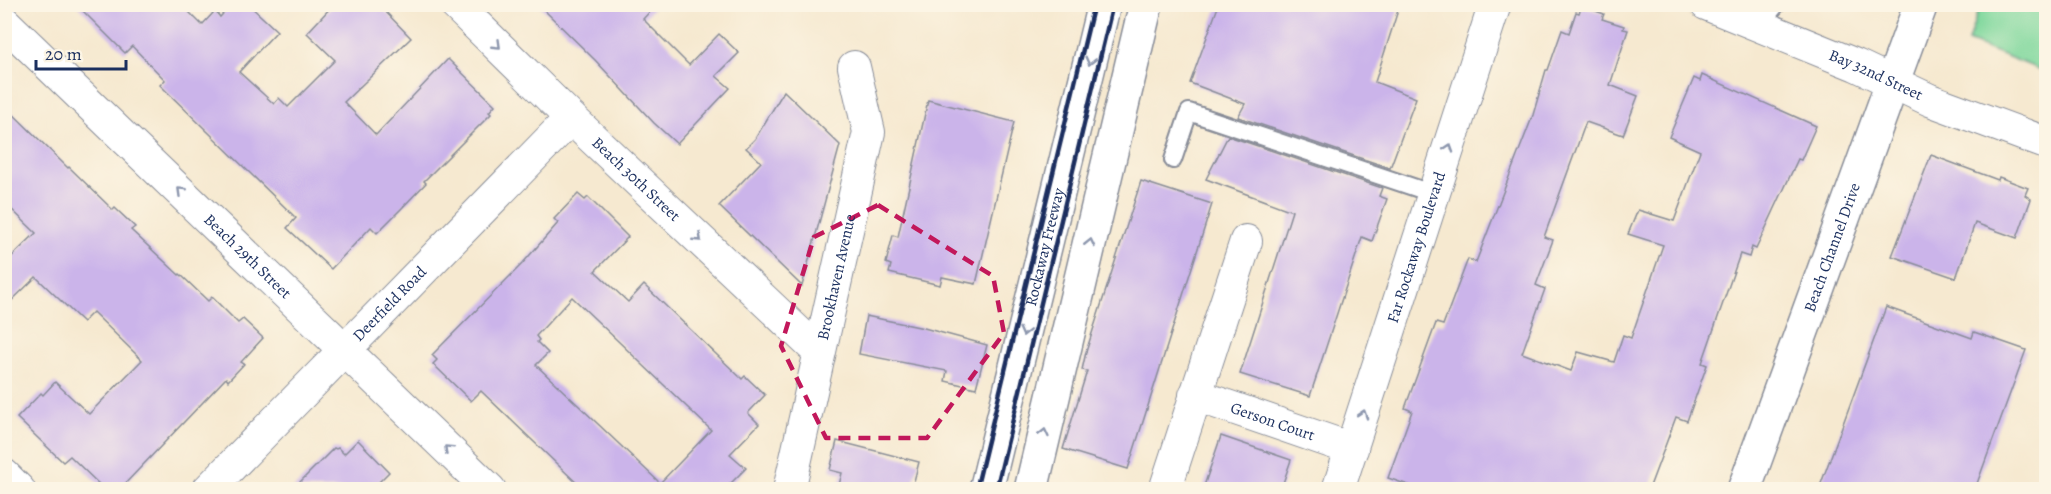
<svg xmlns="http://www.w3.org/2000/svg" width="2051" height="494" font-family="Alegreya,serif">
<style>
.green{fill:#80d89d;stroke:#4e847e;stroke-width:1.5}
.building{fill:#cbb4ea;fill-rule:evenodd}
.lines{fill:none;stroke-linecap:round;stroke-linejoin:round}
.lane-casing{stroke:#888c97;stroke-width:20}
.street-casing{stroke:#888c97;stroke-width:34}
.secondary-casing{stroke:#888c97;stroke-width:36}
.primary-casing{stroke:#888c97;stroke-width:36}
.lane{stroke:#fff;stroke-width:16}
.street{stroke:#fff;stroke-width:32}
.secondary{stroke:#fff;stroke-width:33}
.primary{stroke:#fff;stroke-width:33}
.rail{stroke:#1b2f5e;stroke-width:4.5}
.oneway{stroke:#8d97ae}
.marked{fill:none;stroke:#c2185b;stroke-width:4.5;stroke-dasharray:12 8;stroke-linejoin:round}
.labels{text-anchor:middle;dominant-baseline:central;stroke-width:6;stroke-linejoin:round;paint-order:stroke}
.street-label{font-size:16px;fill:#1b2f5e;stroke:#fcf5e5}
</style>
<rect width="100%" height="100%" fill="#fcf5e5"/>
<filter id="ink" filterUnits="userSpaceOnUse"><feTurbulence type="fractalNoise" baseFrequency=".0167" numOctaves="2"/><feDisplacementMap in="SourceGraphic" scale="12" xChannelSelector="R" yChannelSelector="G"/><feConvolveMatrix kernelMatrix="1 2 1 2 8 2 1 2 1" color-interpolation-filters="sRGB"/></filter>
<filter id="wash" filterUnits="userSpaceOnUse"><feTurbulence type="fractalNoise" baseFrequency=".008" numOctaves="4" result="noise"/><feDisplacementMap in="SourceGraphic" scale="24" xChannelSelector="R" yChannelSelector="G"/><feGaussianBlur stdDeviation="1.35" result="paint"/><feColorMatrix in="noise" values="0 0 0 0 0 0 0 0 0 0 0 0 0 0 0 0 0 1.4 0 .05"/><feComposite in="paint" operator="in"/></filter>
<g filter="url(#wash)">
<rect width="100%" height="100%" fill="#f6e9d0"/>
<path class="green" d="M1980 5H2046V72L1968 41Z"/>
<g id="blocks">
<g class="building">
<path d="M76 4H181L202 25 215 11 220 17 232 4H248L277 31 239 72 274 104 279 98 288 107 335 60 307 33 334 4H378L411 38 344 102 376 135 448 59 495 105 489 112 491 114 424 181 426 183 401 209 377 233 371 227 331 269 287 228 296 218 160 85 165 80 132 46 125 53Z"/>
<path d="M538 4H657L643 19 689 65 719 34 739 53 716 76 730 88 677 144 654 123 595 60Z"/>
<path d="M1219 4H1400L1375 82 1416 98 1390 168 1238 117 1245 104 1190 83Z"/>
<path d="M1582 6 1604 14 1602 19 1624 26 1623 29 1628 30 1610 85 1638 96 1623 135 1586 122 1544 237 1553 240 1536 285 1545 289 1522 353 1571 371 1578 352 1614 362 1623 335 1631 338 1663 245 1628 234 1638 210 1674 221 1700 151 1669 137 1694 78 1700 81 1702 75 1816 126 1801 160 1798 159 1756 249 1752 247 1749 257 1740 254 1702 363 1707 365 1687 421 1676 417 1649 489H1420L1388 478 1412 411 1405 408 1436 323 1443 325 1468 259 1476 262 1533 115 1546 70H1548L1562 30 1569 33 1576 12 1579 13Z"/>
<path d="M784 91 840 145 802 286 719 206 761 162 746 148 755 139Z"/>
<path d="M928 100 1014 122 976 284 942 277 940 285 889 273 891 265 886 263 893 235 898 237Z"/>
<path d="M4 105 68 168 69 167 113 210 115 208 135 227 131 230 179 275 180 274 208 301 212 297 238 323 243 319 263 338 241 362 244 364 228 381 226 378 120 489H104L70 456 63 462 17 418 41 393 43 395 55 382 89 414 142 360 93 312 83 322 36 277 4 308V264L36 233 4 202Z"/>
<path d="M1228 136 1382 188 1379 196 1387 199 1372 241 1362 237 1310 396 1240 374 1292 211 1206 179Z"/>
<path d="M1931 155 1998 180 1999 177 2028 188 2025 195 2031 199 2017 238 1975 223 1956 278 1892 256Z"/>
<path d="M1141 181 1212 204 1128 469 1063 449 1087 371 1082 370 1086 352Z"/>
<path d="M578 194 585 200 588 197 628 237 595 271 628 302 644 285 742 379 745 376 765 395 748 413 759 424 730 454 746 468 725 489H583L481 391 471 401 433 364 437 360 432 355 522 264 558 223 554 219ZM572 297 711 430 660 483 536 365 548 353 537 342 539 340 536 336Z"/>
<path d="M1886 307 1972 338 1974 332 2026 350 1975 489H1819Z"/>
<path d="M866 316 924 328 987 345 976 388 945 381 947 371 859 354Z"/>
<path d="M1221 436 1291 460 1281 489H1203Z"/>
<path d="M358 440 389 472 372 489H293L334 448 336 449 338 448 344 454Z"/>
<path d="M837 441 919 462 912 489H838L842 473 830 470Z"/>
</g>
</g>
</g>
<g filter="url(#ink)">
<use href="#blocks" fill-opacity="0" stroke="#888c97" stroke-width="1.5"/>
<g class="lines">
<defs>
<g id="lane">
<path d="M1758 26 1777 4"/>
<path d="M1173 160 1189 112 1434 194"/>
</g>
<g id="street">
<path id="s1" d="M455 4 571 118 819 352"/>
<path id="s2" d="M1706 4 1856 65 1930 100 2046 143"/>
<path id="s3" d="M4 22 490 490"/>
<path id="s4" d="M1195 395 1352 449"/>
<path d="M4 475 19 490"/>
<path d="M1166 487 1246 241"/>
<path id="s5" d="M208 490 571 118"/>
<path id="s6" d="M789 490 869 132 854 67"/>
<path id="s7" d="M1338 490 1495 4"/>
</g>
<g id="secondary">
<path id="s8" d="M986 490 1104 4"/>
<path d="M1031 490 1146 4"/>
</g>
<g id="primary">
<path id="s9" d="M1744 490 1921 4"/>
</g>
</defs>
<use href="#lane" class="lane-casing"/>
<use href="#street" class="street-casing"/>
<use href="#secondary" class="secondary-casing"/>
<use href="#primary" class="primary-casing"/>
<use href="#lane" class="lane"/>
<use href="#street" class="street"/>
<use href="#secondary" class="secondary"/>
<use href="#primary" class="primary"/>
<g class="rail">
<path d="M976 490 1094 4"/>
<path d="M996 490 1113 4"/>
</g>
</g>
<defs><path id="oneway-chevron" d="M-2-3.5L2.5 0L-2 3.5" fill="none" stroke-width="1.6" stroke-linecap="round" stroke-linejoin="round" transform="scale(1.5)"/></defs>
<g class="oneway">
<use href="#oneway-chevron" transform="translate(497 45) rotate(44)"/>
<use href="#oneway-chevron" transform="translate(1090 61) rotate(104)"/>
<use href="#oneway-chevron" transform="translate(1449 148) rotate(-72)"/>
<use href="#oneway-chevron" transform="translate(181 191) rotate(-136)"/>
<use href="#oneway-chevron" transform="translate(698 238) rotate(43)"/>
<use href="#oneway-chevron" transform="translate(1090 243) rotate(-77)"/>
<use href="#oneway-chevron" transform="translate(1024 332) rotate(104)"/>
<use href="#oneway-chevron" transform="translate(1363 414) rotate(-72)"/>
<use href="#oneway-chevron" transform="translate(1044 433) rotate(-77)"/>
<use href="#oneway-chevron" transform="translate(448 449) rotate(-136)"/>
</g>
</g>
<path class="marked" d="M878 205 993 276 1004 333 927 438H826L781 346 814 237Z"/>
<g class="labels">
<g class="street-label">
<text stroke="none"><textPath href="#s2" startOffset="184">Bay 32nd Street</textPath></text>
<text stroke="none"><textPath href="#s1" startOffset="252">Beach 30th Street</textPath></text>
<text stroke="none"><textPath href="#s8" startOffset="250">Rockaway Freeway</textPath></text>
<text stroke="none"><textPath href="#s7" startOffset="255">Far Rockaway Boulevard</textPath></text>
<text stroke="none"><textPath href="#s9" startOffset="258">Beach Channel Drive</textPath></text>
<text stroke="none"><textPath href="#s3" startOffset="338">Beach 29th Street</textPath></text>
<text stroke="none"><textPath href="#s6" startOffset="218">Brookhaven Avenue</textPath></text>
<text stroke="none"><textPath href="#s5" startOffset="260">Deerfield Road</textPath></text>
<text stroke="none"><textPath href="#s4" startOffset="82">Gerson Court</textPath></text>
</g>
</g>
<rect width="2051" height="494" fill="none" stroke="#fcf5e5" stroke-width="24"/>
<path d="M36 60v9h90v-9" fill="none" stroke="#1b2f5e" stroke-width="3"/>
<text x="45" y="60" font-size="18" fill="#1b2f5e" stroke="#fcf5e5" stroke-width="4.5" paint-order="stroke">20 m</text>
</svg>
